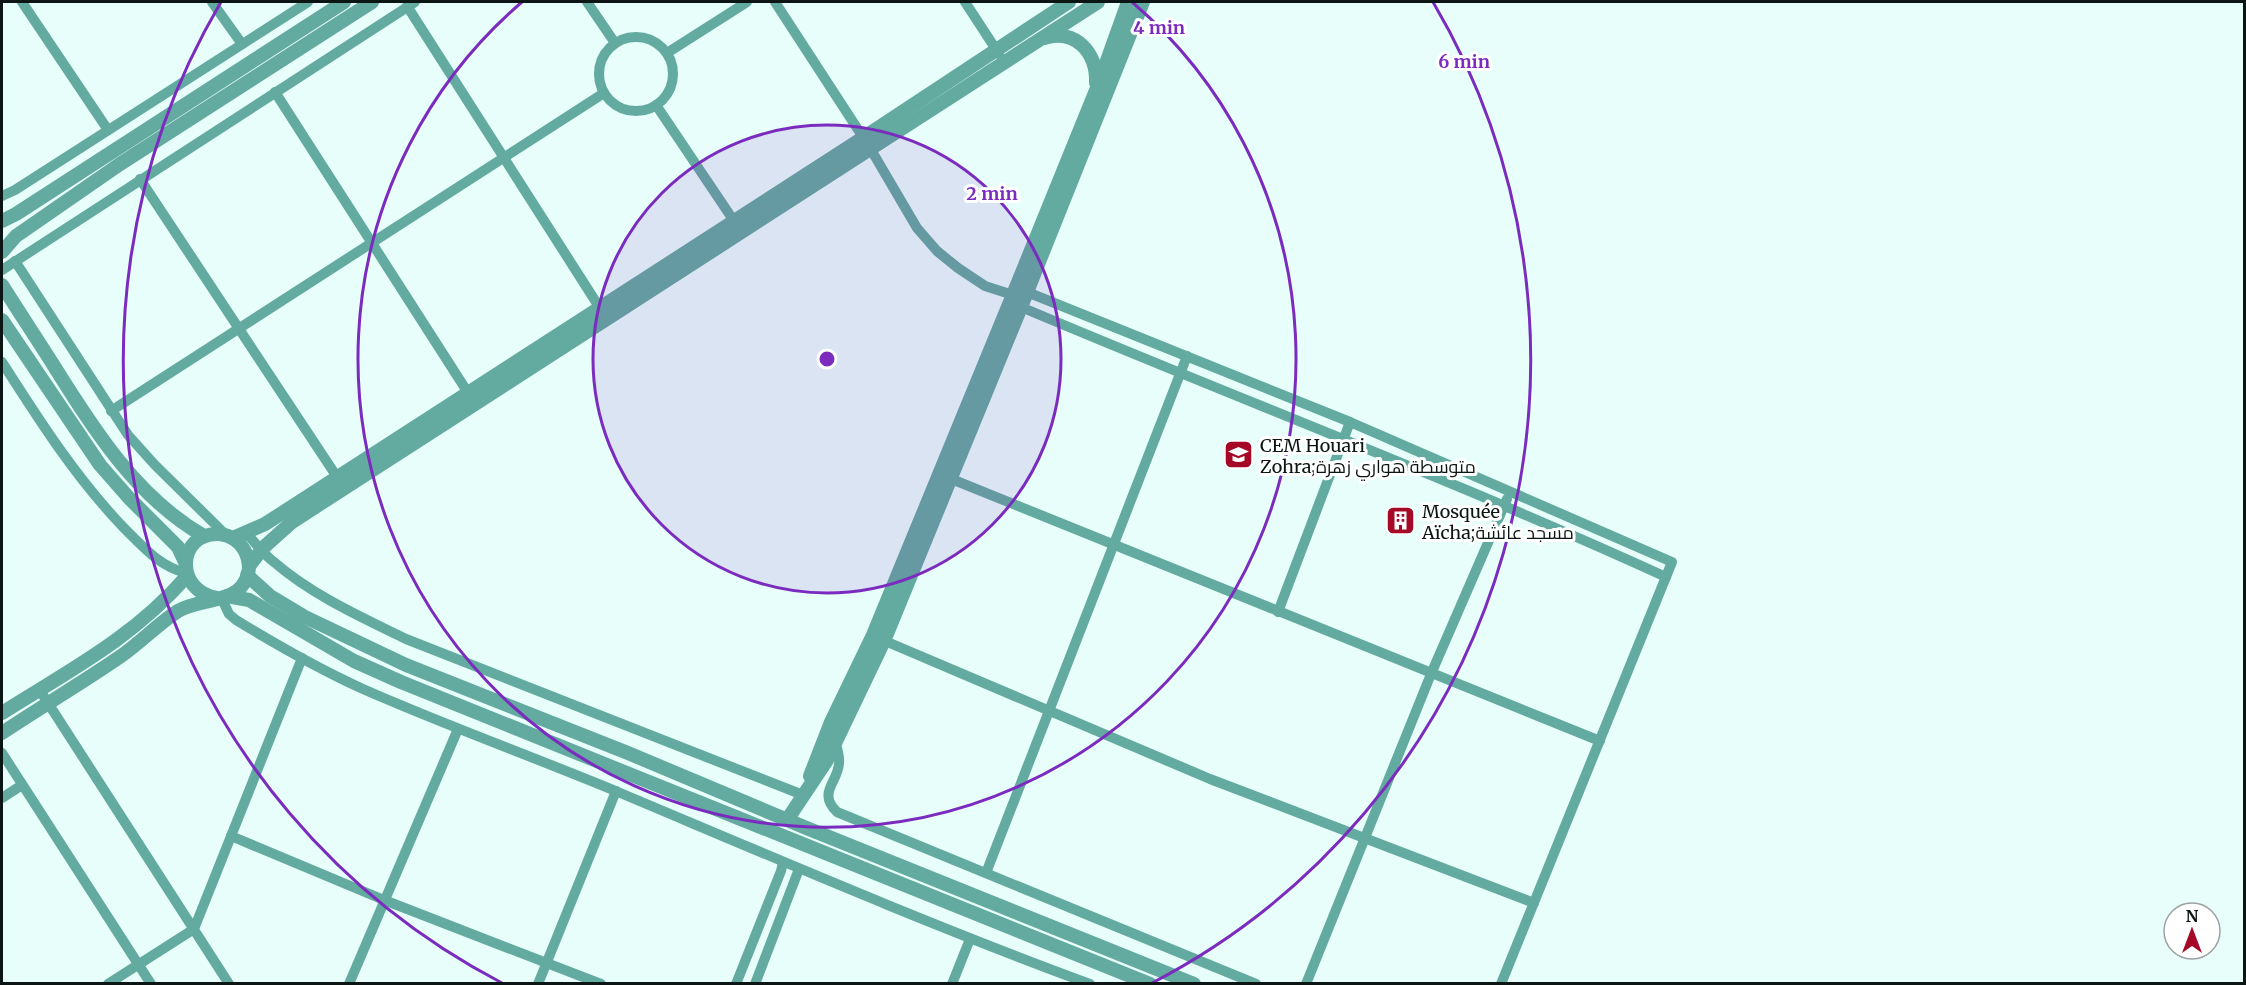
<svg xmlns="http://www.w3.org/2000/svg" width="2246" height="985" font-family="Merriweather,Cairo,serif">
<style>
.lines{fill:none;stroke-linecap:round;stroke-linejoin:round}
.minor{stroke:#63aaa0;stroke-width:10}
.tertiary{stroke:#63aaa0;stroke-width:14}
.ring{fill:none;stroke:#7b2cbf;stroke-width:3}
.labels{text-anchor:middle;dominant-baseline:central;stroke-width:6;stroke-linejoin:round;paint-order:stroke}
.poi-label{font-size:18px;fill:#0b1513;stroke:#fff;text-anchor:start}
.centre{fill:#7b2cbf;stroke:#fff;stroke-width:3}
.ring-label{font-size:18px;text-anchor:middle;font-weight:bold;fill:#7b2cbf;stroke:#fff;stroke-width:6;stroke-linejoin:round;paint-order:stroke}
</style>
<rect width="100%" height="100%" fill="#e8fefa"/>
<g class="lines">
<g class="minor">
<path d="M22 2 108 130"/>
<path d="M212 2 242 44"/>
<path d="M587 2 615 43"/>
<path d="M775 2 870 148 917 228 937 251 958 268 985 286 1013 295"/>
<path d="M965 2 999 54"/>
<path d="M407 6 603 313"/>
<circle cx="636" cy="74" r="37"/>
<path d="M667 53 747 2"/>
<path d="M275 92 472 399"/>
<path d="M656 105 738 227"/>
<path d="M140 179 337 477"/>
<path d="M2 196 15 190 308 2"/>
<path d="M15 261 128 435 155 465 226 535"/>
<path d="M2 270 415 2"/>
<path d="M1021 293 1027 292 1350 422 1672 562 1501 984"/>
<path d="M1018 303 1021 307C1236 398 1454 480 1666 577"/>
<path d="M2 362C39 420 76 478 124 528 143 547 159 566 186 573"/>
<path d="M111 411 604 93"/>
<path d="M944 476 1600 741"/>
<path d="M245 532C255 542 263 554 274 562 312 595 361 617 406 639L803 795"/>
<path d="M221 597 229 614 236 620C277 645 319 669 363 689 447 726 534 757 618 792 775 858 930 925 1090 984"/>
<path d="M1278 612 1350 422"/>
<path d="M878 638 1210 779 1534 903"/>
<path d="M39 689 229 984"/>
<path d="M836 743C837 749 840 757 839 763 838 783 817 792 837 812L1256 984"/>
<path d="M2 753 151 984"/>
<path d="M2 798 22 785"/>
<path d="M231 836 384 900 601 984"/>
<path d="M986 873 1187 356"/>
<path d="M108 984 194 929 302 658"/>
<path d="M349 984 458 729"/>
<path d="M538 984 616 791"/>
<path d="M736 984 781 871 783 862"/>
<path d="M755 984 799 869"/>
<path d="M952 984 970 939"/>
<path d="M1306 984 1431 674 1507 499"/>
</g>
<g class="tertiary">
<path d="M1044 38C1076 28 1097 53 1096 83"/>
<path d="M2 221 16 214 344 2"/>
<path d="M2 252 16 236 120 164 372 2"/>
<path d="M2 285C19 312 37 339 54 366 94 430 137 498 204 536"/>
<path d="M2 320 100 465 129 498 178 547 185 562"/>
<path d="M233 538 265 524 863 138 1069 2"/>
<path d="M249 566 264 547 292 522 1098 2"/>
<path d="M247 575 270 596 305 617 406 665 628 753 804 827 1194 984"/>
<path d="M227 596 249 600 354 661 401 682 1150 984"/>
<path d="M2 713C70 670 133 638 187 576"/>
<path d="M2 733C41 707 82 683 121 656 140 643 159 623 178 611 196 600 228 602 241 587 259 567 244 535 218 534 177 533 174 591 217 598"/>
<path d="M810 776 831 722 873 635 1010 302 1099 83 1128 2"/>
<path d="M787 820 827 760 884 641 1021 307 1143 2"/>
</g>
</g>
<circle cx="827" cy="359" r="234" fill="#7b2cbf" fill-opacity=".12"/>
<g class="ring">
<circle cx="827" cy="359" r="234"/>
<path d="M1132 2A469 469 0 1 1 522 2"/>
<path d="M502 983A703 703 0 0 1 221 2M1433 2A703 703 0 0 1 1152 983"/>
</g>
<defs>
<symbol id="school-square" viewBox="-11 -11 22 22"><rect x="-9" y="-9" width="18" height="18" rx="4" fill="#a50927" stroke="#fff"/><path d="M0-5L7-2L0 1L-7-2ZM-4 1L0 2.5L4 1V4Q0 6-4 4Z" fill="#fff"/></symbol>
<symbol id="building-square" viewBox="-11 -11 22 22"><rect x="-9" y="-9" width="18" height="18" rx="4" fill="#a50927" stroke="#fff"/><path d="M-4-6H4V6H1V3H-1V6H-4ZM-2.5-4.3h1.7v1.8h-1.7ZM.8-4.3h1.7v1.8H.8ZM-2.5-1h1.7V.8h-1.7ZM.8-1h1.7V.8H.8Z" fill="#fff"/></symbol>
</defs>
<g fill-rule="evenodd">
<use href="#school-square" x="1222" y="438" width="33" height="33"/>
<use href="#building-square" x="1384" y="504" width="33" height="33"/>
</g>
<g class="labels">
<g class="poi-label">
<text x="1260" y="445">CEM Houari<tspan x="1260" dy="21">Zohra;متوسطة هواري زهرة</tspan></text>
<text x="1422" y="511">Mosquée<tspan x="1422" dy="21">Aïcha;مسجد عائشة</tspan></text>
</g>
</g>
<circle cx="827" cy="359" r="9" class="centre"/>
<g class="ring-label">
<text x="1159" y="34">4 min</text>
<text x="1464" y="68">6 min</text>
<text x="992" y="200">2 min</text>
</g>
<rect width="2246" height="985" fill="none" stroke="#0b1513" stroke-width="6"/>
<g transform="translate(2192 931)"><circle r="28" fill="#ffffff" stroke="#9da1a1" stroke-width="1.5"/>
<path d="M0-4.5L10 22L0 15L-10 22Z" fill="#a50927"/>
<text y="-9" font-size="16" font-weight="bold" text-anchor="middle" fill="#0b1513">N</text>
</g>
</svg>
